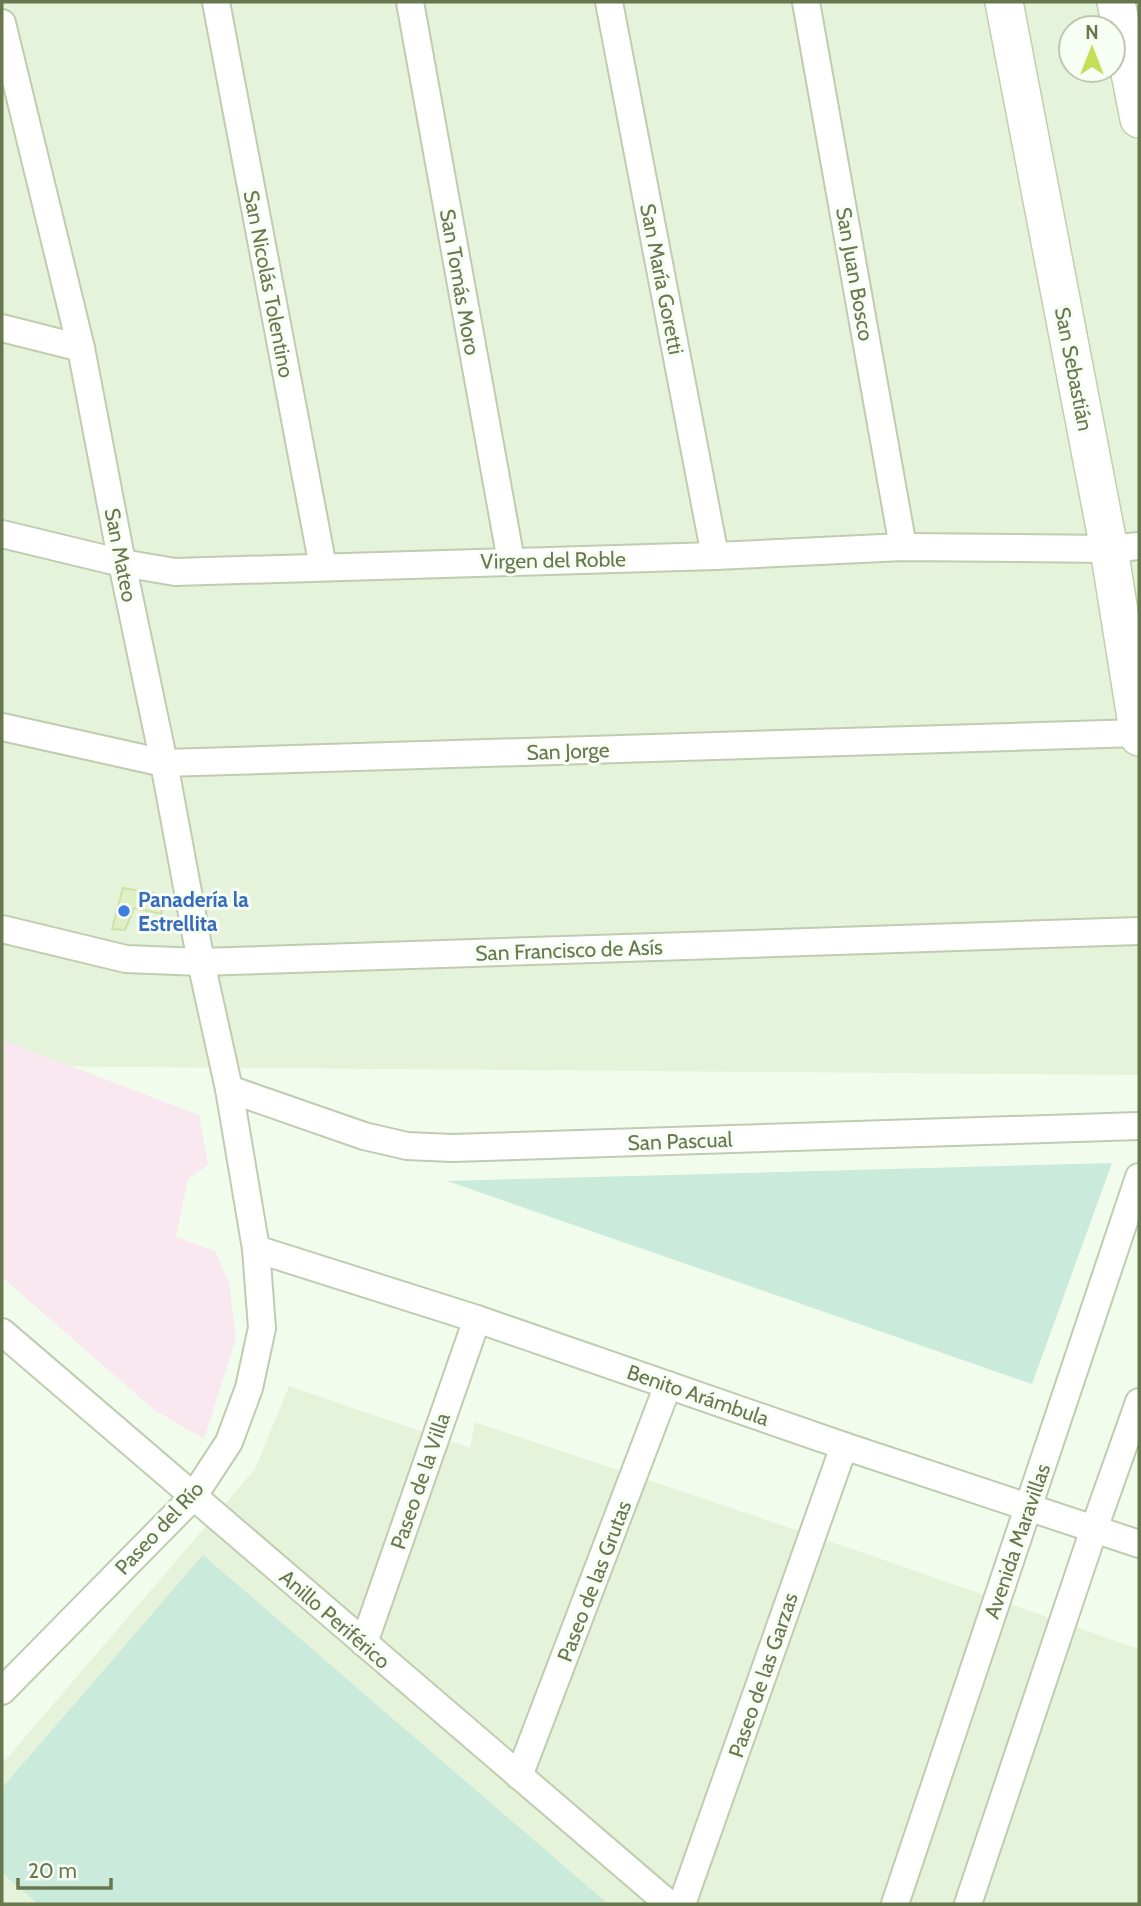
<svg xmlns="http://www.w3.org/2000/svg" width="1141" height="1906" font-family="Cabin,sans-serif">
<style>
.residential{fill:#e6f3db;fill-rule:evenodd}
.education{fill:#f9e8ef}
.green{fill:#caeadc}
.building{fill:#e0f0c5;stroke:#cce2a6;stroke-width:2}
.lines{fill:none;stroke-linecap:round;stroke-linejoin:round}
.minor-casing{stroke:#bfccaf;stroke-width:30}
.secondary-casing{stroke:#c0cfad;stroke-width:40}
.minor{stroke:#fff;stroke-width:26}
.secondary{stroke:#fff;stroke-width:37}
.shop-dot{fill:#3f7fe0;stroke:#f7fef3;stroke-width:2.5}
.labels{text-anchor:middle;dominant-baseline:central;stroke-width:6;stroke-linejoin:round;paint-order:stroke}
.street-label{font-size:21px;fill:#69774f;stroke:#f7fef3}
.shop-label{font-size:21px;font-weight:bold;fill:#366cbe;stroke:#f7fef3;text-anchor:start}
</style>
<rect width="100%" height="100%" fill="#f2fcec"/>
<g class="residential">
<path d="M2 2H1139V1075L2 1066ZM1071 28H1113V70H1071Z"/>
<path d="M289 1386 470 1448 475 1422 864 1553 1139 1649V1904H2V1764L255 1469Z"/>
</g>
<path class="education" d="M2 1040 199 1115 208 1165 188 1179 176 1237 215 1251 229 1283 236 1338 204 1439 153 1409 2 1277Z"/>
<g class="green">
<path d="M1112 1163 1032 1384 447 1181Z"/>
<path d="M203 1555 608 1904H38L2 1873V1788Z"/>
</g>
<path class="building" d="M123 888 158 894 162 914 134 908 125 930 112 929Z"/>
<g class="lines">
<defs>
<g id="minor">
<path d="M216 2 323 567"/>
<path d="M410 2 511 561"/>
<path d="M609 2 715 556"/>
<path d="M806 2 903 547"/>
<path d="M2 23 81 348 122 563 164 763 201 962 229 1089 256 1249 262 1328 249 1388 229 1442 193 1497 2 1691"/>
<path d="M2 328 81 348"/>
<path d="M2 534 122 563 175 572 715 556 903 547 1109 549 1139 546"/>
<path d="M2 727 164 763 1138 733"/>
<path d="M2 929 126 959 201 962 1139 931"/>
<path d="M229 1089 364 1136 407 1146 452 1148 1139 1126"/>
<path d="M256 1249 477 1319 844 1446 1139 1544"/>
<path d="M2 1332 669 1904"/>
<path d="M364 1643 477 1319"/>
<path d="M519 1776 668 1385"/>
<path d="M682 1904 844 1446"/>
<path d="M895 1904 1139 1177"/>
<path d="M968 1904 1094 1529 1139 1402"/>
</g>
<g id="secondary">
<path d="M1004 2 1109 549 1139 737"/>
<path d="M1116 2 1139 119"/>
</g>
</defs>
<use href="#minor" class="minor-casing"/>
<use href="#secondary" class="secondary-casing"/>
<use href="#minor" class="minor"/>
<use href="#secondary" class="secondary"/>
</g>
<circle class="shop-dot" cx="124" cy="911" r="7"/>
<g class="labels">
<g class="street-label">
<text transform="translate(855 274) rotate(80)">San Juan Bosco</text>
<text transform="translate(662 279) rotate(79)">San María Goretti</text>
<text transform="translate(460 282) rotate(80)">San Tomás Moro</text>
<text transform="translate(269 284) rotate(79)">San Nicolás Tolentino</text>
<text transform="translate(1074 369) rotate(79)">San Sebastián</text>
<text transform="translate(121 555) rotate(79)">San Mateo</text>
<text transform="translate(553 560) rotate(-1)">Virgen del Roble</text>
<text transform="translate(568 751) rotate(-2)">San Jorge</text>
<text transform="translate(569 950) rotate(-2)">San Francisco de Asís</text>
<text transform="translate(680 1141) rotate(-2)">San Pascual</text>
<text transform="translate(698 1395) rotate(19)">Benito Arámbula</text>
<text transform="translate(420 1481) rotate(-71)">Paseo de la Villa</text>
<text transform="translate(159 1528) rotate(-47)">Paseo del Río</text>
<text transform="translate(1017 1541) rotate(-71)">Avenida Maravillas</text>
<text transform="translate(594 1581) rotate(-69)">Paseo de las Grutas</text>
<text transform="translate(335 1619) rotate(41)">Anillo Periférico</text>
<text transform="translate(763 1675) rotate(-71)">Paseo de las Garzas</text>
</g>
<g class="shop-label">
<text x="138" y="899">Panadería la<tspan x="138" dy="24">Estrellita</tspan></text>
</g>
</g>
<rect width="1141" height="1906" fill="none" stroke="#69774f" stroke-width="7"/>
<g transform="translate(1092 49)"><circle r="33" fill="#f7fef3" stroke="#bec8b1" stroke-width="2"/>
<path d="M0-5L12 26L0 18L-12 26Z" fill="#c3df58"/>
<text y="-10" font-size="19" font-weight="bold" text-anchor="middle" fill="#69774f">N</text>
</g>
<path d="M18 1878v10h93v-10" fill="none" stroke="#69774f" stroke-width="3.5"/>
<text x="28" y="1878" font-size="21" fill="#69774f" stroke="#f7fef3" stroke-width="5" paint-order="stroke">20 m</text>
</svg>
